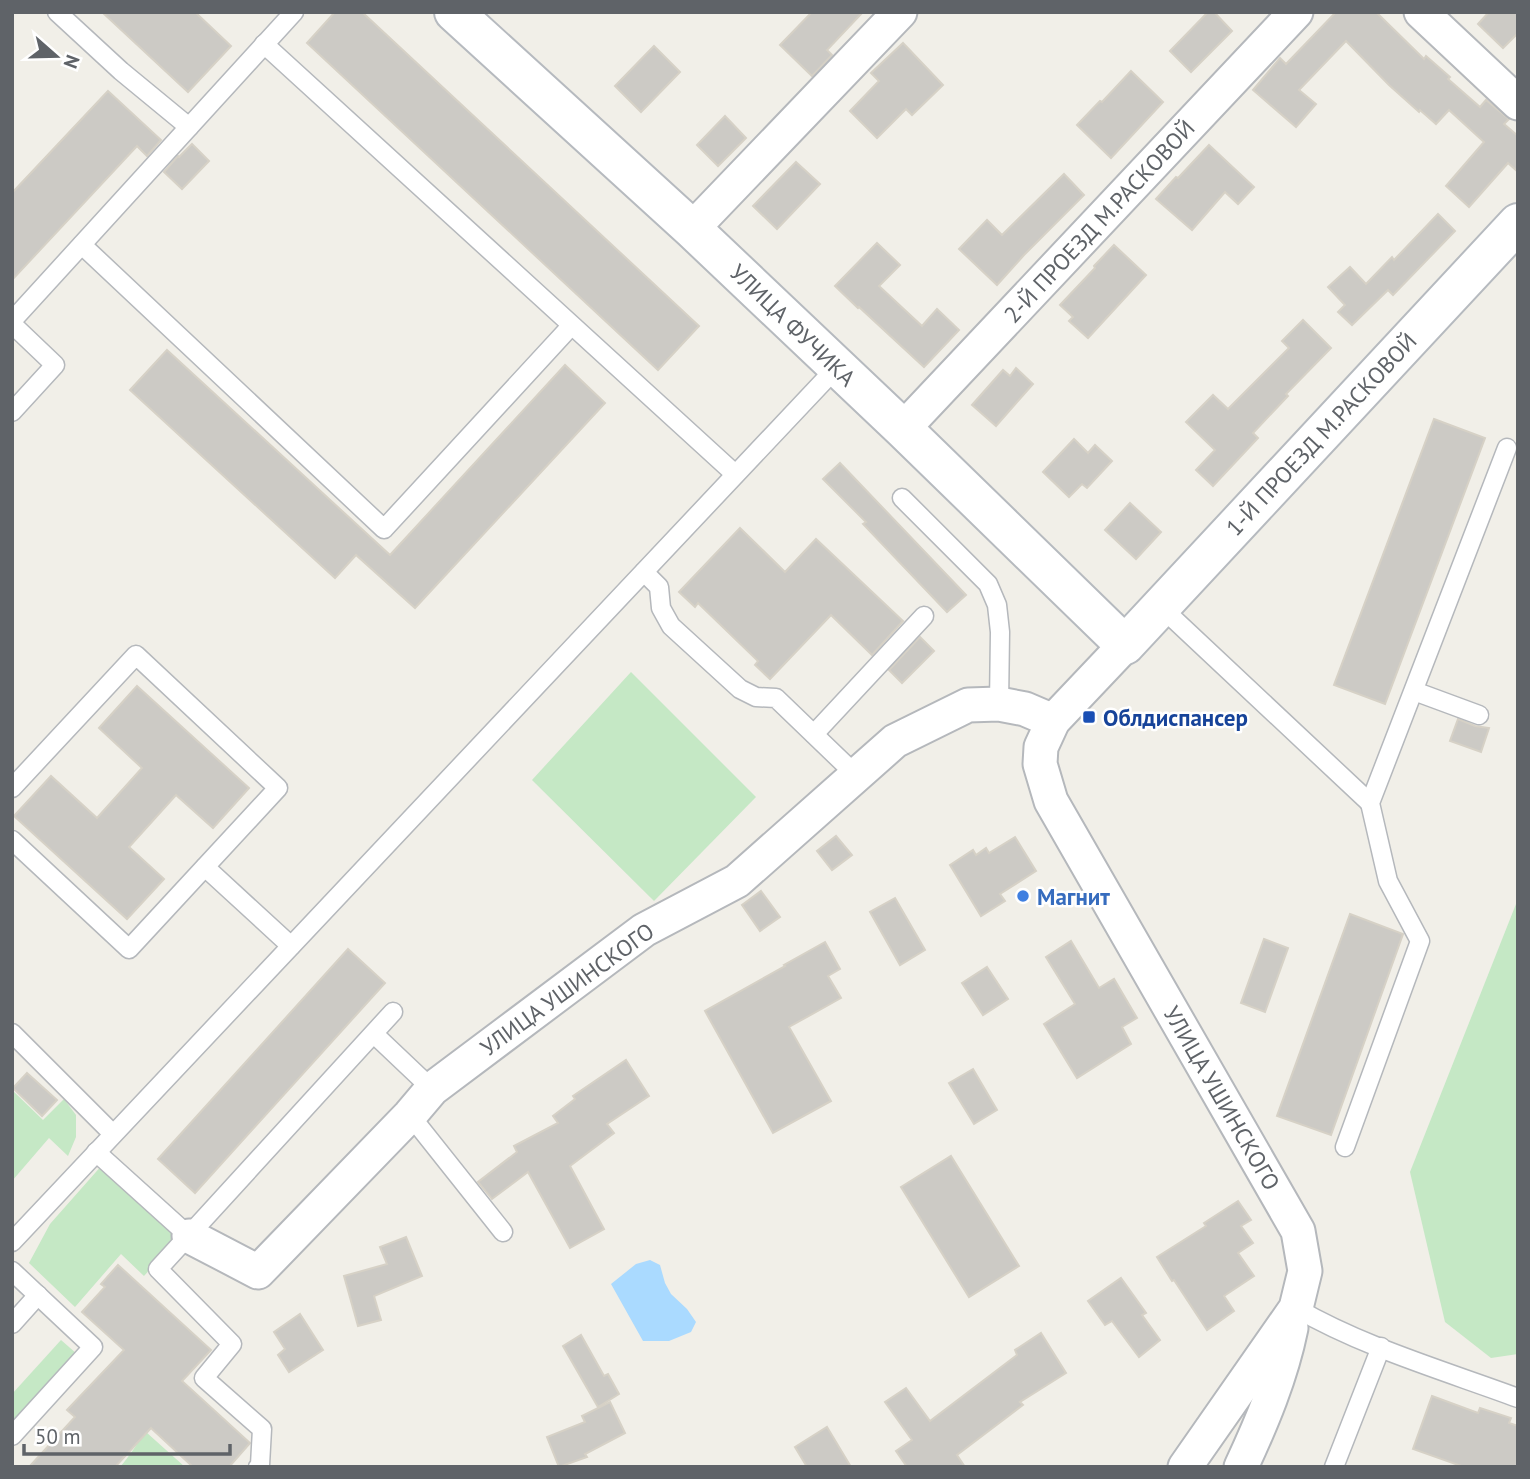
<svg xmlns="http://www.w3.org/2000/svg" width="1530" height="1479" font-family="'PT Sans',sans-serif">
<style>
.green{fill:#c5e8c5}
.water{fill:#aadaff}
.building{fill:#cccac5;stroke:#d6d1c6;stroke-width:2}
.lines{fill:none;stroke-linecap:round;stroke-linejoin:round}
.lane-casing{stroke:#b5b8bc;stroke-width:21}
.street-casing{stroke:#b5b8bc;stroke-width:37}
.secondary-casing{stroke:#b6babf;stroke-width:42}
.lane{stroke:#fff;stroke-width:18}
.street{stroke:#fff;stroke-width:33}
.secondary{stroke:#fff;stroke-width:38}
.transit-dot{fill:#1a4fb4;stroke:#fff;stroke-width:2.5}
.shop-dot{fill:#3f7fe0;stroke:#fff;stroke-width:2.5}
.labels{text-anchor:middle;dominant-baseline:central;stroke-width:5;stroke-linejoin:round;paint-order:stroke}
.street-label{font-size:23px;fill:#5f6368;stroke:#fff}
.transit-label{font-size:23px;font-weight:bold;fill:#164399;stroke:#fff;text-anchor:start}
.shop-label{font-size:23px;font-weight:bold;fill:#366cbe;stroke:#fff;text-anchor:start}
</style>
<rect width="100%" height="100%" fill="#f1efe8"/>
<g class="green">
<path d="M631 672 756 797 654 901 532 780Z"/>
<path d="M1518 899V1354L1491 1358 1445 1322 1410 1172Z"/>
<path d="M12 1090 43 1120 64 1099 76 1115V1137L68 1156 49 1138 12 1181Z"/>
<path d="M103 1164 181 1235 144 1276 121 1254 75 1307 29 1263 50 1224Z"/>
<path d="M61 1340 77 1354 12 1426V1394Z"/>
<path d="M146 1432 185 1467H120C130 1456 136 1444 146 1432Z"/>
</g>
<path class="water" d="M650 1260 660 1265 665 1283 671 1294 687 1309 696 1322 691 1332 669 1341H643L611 1284 636 1264Z"/>
<g class="building">
<path d="M102 12H195L231 46 188 92Z"/>
<path d="M335 12H362L699 326 658 370 307 43Z"/>
<path d="M812 12H863L827 50 832 55 812 76 780 45Z"/>
<path d="M1208 12H1214L1232 31 1191 72 1170 51Z"/>
<path d="M1336 12H1376L1424 59 1426 56 1450 77 1448 79 1480 107 1486 100 1509 119 1504 124 1518 136V172L1508 163 1469 207 1446 186 1484 142 1449 110 1436 124 1420 110 1419 112 1389 85 1346 41 1299 90 1316 104 1296 127 1253 90 1280 58 1286 64Z"/>
<path d="M1489 12H1518V33L1503 48 1478 24Z"/>
<path d="M903 43 943 85 912 115 906 109 877 138 850 111 879 81 871 73Z"/>
<path d="M654 46 680 72 641 112 615 86Z"/>
<path d="M1131 71 1163 102 1111 158 1077 125 1100 101 1102 102Z"/>
<path d="M108 91 161 140 147 156 137 146 12 280V193Z"/>
<path d="M725 116 746 138 718 166 697 145Z"/>
<path d="M192 144 209 161 182 189 164 172 178 156 179 157Z"/>
<path d="M1209 145 1254 187 1238 204 1225 192 1192 230 1156 199 1176 177 1178 178Z"/>
<path d="M796 162 820 184 777 229 753 206Z"/>
<path d="M1064 174 1084 195 1024 255 997 285 959 249 987 220 1002 235Z"/>
<path d="M1438 214 1455 231 1393 295 1388 290 1352 325 1338 312 1345 305 1328 287 1350 267 1366 284 1392 257 1394 260Z"/>
<path d="M877 243 900 265 879 286 922 326 937 309 959 330 924 367 859 307 858 308 835 286Z"/>
<path d="M1114 245 1146 275 1088 338 1069 321 1073 317 1060 305 1095 268 1094 266Z"/>
<path d="M1303 320 1331 348 1286 394 1288 396 1253 433 1258 438 1213 486 1196 470 1215 450 1186 422 1213 395 1228 409 1289 348 1282 341Z"/>
<path d="M167 350 390 555 565 365 605 403 415 608 356 555 335 578 130 390Z"/>
<path d="M1016 368 1033 384 996 426 972 405 1003 370 1010 376Z"/>
<path d="M1434 419 1485 438 1385 704 1334 685Z"/>
<path d="M1074 439 1088 453 1095 445 1112 461 1087 488 1082 484 1069 497 1043 472Z"/>
<path d="M840 463 966 595 947 612 863 524 866 522 823 479Z"/>
<path d="M1130 503 1161 532 1136 559 1105 530Z"/>
<path d="M740 528 785 572 816 539 903 621 872 655 831 615 770 679 755 665 758 661 698 603 695 607 679 592Z"/>
<path d="M920 637 934 651 902 683 889 670Z"/>
<path d="M137 686 249 788 213 828 176 795 129 847 164 879 127 919 14 816 51 776 97 818 142 768 99 728Z"/>
<path d="M1458 719 1475 726 1489 728 1481 752 1450 741Z"/>
<path d="M836 836 852 855 832 870 817 851Z"/>
<path d="M1015 837 1036 871 1000 894 1005 901 981 916 950 865 973 850 976 855 986 848 989 853Z"/>
<path d="M761 891 780 917 760 931 742 905Z"/>
<path d="M895 898 925 950 900 965 870 912Z"/>
<path d="M1350 914 1403 934 1331 1135 1277 1116Z"/>
<path d="M1264 939 1288 948 1265 1012 1241 1003Z"/>
<path d="M1071 941 1099 988 1114 979 1137 1018 1122 1027 1131 1044 1077 1078 1044 1024 1075 1004 1046 957Z"/>
<path d="M825 942 840 969 828 976 841 998 789 1027 831 1101 773 1133 705 1011 785 966 784 965Z"/>
<path d="M348 949 385 983 195 1193 158 1159Z"/>
<path d="M987 967 1008 999 983 1015 962 983Z"/>
<path d="M626 1060 649 1096 607 1124 614 1133 570 1166 604 1229 570 1248 528 1172 492 1199 478 1182 517 1152 514 1146 558 1123 553 1116 575 1099 573 1096Z"/>
<path d="M973 1069 997 1110 974 1124 949 1083Z"/>
<path d="M27 1073 57 1100 42 1116 13 1088Z"/>
<path d="M951 1156 1019 1266 969 1297 901 1187Z"/>
<path d="M1238 1201 1251 1220 1241 1226 1253 1243 1238 1253 1254 1276 1224 1296 1234 1311 1207 1330 1174 1280 1172 1281 1157 1257 1206 1226 1204 1223Z"/>
<path d="M406 1237 422 1276 374 1296 381 1320 358 1326 344 1276 387 1264 380 1247Z"/>
<path d="M118 1265 211 1350 182 1381 250 1443 229 1467H193L151 1428 115 1467H29L75 1417 67 1410 124 1350 82 1312 105 1287 101 1284Z"/>
<path d="M1121 1278 1146 1313 1142 1315 1160 1340 1139 1357 1112 1321 1105 1325 1088 1301Z"/>
<path d="M300 1314 323 1350 289 1372 278 1355 285 1349 274 1332Z"/>
<path d="M1041 1333 1066 1373 1020 1402 1023 1405 957 1455 965 1467H907L896 1451 912 1440 885 1402 906 1388 930 1421 1017 1355 1015 1350Z"/>
<path d="M581 1335 604 1376 608 1374 619 1394 598 1407 563 1346Z"/>
<path d="M1432 1396 1478 1413 1480 1408 1511 1418 1509 1423 1518 1426V1467H1464L1413 1449Z"/>
<path d="M610 1402 625 1433 585 1454 587 1457 559 1467 547 1437 585 1422 582 1416Z"/>
<path d="M827 1427 851 1467H807L795 1447Z"/>
</g>
<g class="lines">
<defs>
<g id="lane">
<path d="M57 12 121 71 189 127"/>
<path d="M264 44 735 474"/>
<path d="M82 245 384 529 571 326"/>
<path d="M12 321 294 12"/>
<path d="M12 324 55 365 12 412"/>
<path d="M902 498 988 584 997 605 1000 632 999 704"/>
<path d="M644 572 659 587 661 608 671 626 740 689 756 697 776 698 856 775"/>
<path d="M1161 607 1370 803"/>
<path d="M1414 691 1479 715"/>
<path d="M814 734 924 616"/>
<path d="M12 788 136 655 278 788 129 949 12 840"/>
<path d="M205 867 291 946"/>
<path d="M12 1033 113 1134"/>
<path d="M374 1034 432 1089"/>
<path d="M410 1115 503 1232"/>
<path d="M1345 1147 1420 941 1388 881 1370 803 1507 448"/>
<path d="M96 1152 189 1236"/>
<path d="M12 1242 837 367"/>
<path d="M12 1271 93 1347 12 1436"/>
<path d="M1296 1308C1363 1347 1445 1371 1518 1398"/>
<path d="M12 1324 38 1295"/>
<path d="M258 1467 260 1465 262 1429 204 1378 232 1344 158 1269 393 1012"/>
<path d="M1334 1467 1381 1347"/>
</g>
<g id="street">
<path d="M1421 12 1518 103"/>
<path d="M692 229 900 12"/>
<path d="M903 429 1296 12"/>
<path d="M1125 645 1053 721 1041 747 1040 764 1051 801 1298 1231 1305 1271 1296 1308 1185 1467"/>
<path d="M189 1236 258 1272 410 1115 432 1089 644 930 737 881 895 741 968 705 999 704 1025 709 1053 721"/>
<path d="M1241 1467C1262 1422 1281 1377 1291 1328"/>
</g>
<path id="secondary" d="M454 12 692 229 903 429 1125 645 1518 223"/>
</defs>
<use href="#lane" class="lane-casing"/>
<use href="#street" class="street-casing"/>
<use href="#secondary" class="secondary-casing"/>
<use href="#lane" class="lane"/>
<use href="#street" class="street"/>
<use href="#secondary" class="secondary"/>
</g>
<rect class="transit-dot" x="1082" y="710" width="14" height="14" rx="3.5"/>
<circle class="shop-dot" cx="1023" cy="896" r="7"/>
<g class="labels">
<g class="street-label">
<text transform="translate(1099 221) rotate(-47)">2-Й ПРОЕЗД М.РАСКОВОЙ</text>
<text transform="translate(793 325) rotate(44)">УЛИЦА ФУЧИКА</text>
<text transform="translate(1321 434) rotate(-47)">1-Й ПРОЕЗД М.РАСКОВОЙ</text>
<text transform="translate(567 989) rotate(-36)">УЛИЦА УШИНСКОГО</text>
<text transform="translate(1222 1098) rotate(60)">УЛИЦА УШИНСКОГО</text>
</g>
<g class="transit-label">
<text x="1103" y="717">Облдиспансер</text>
</g>
<g class="shop-label">
<text x="1037" y="896">Магнит</text>
</g>
</g>
<rect width="1530" height="1479" fill="none" stroke="#5f6368" stroke-width="28"/>
<g transform="translate(56 56) rotate(110)" stroke="#ffffff" stroke-width="5" paint-order="stroke">
<path d="M0-5L12 26L0 18L-12 26Z" fill="#5f6368"/>
<text y="-10" font-size="19" font-weight="bold" text-anchor="middle" fill="#5f6368">N</text>
</g>
<path d="M24 1444v10h206v-10" fill="none" stroke="#5f6368" stroke-width="3.5"/>
<text x="35" y="1444" font-size="21" fill="#5f6368" stroke="#ffffff" stroke-width="5" paint-order="stroke">50 m</text>
</svg>
